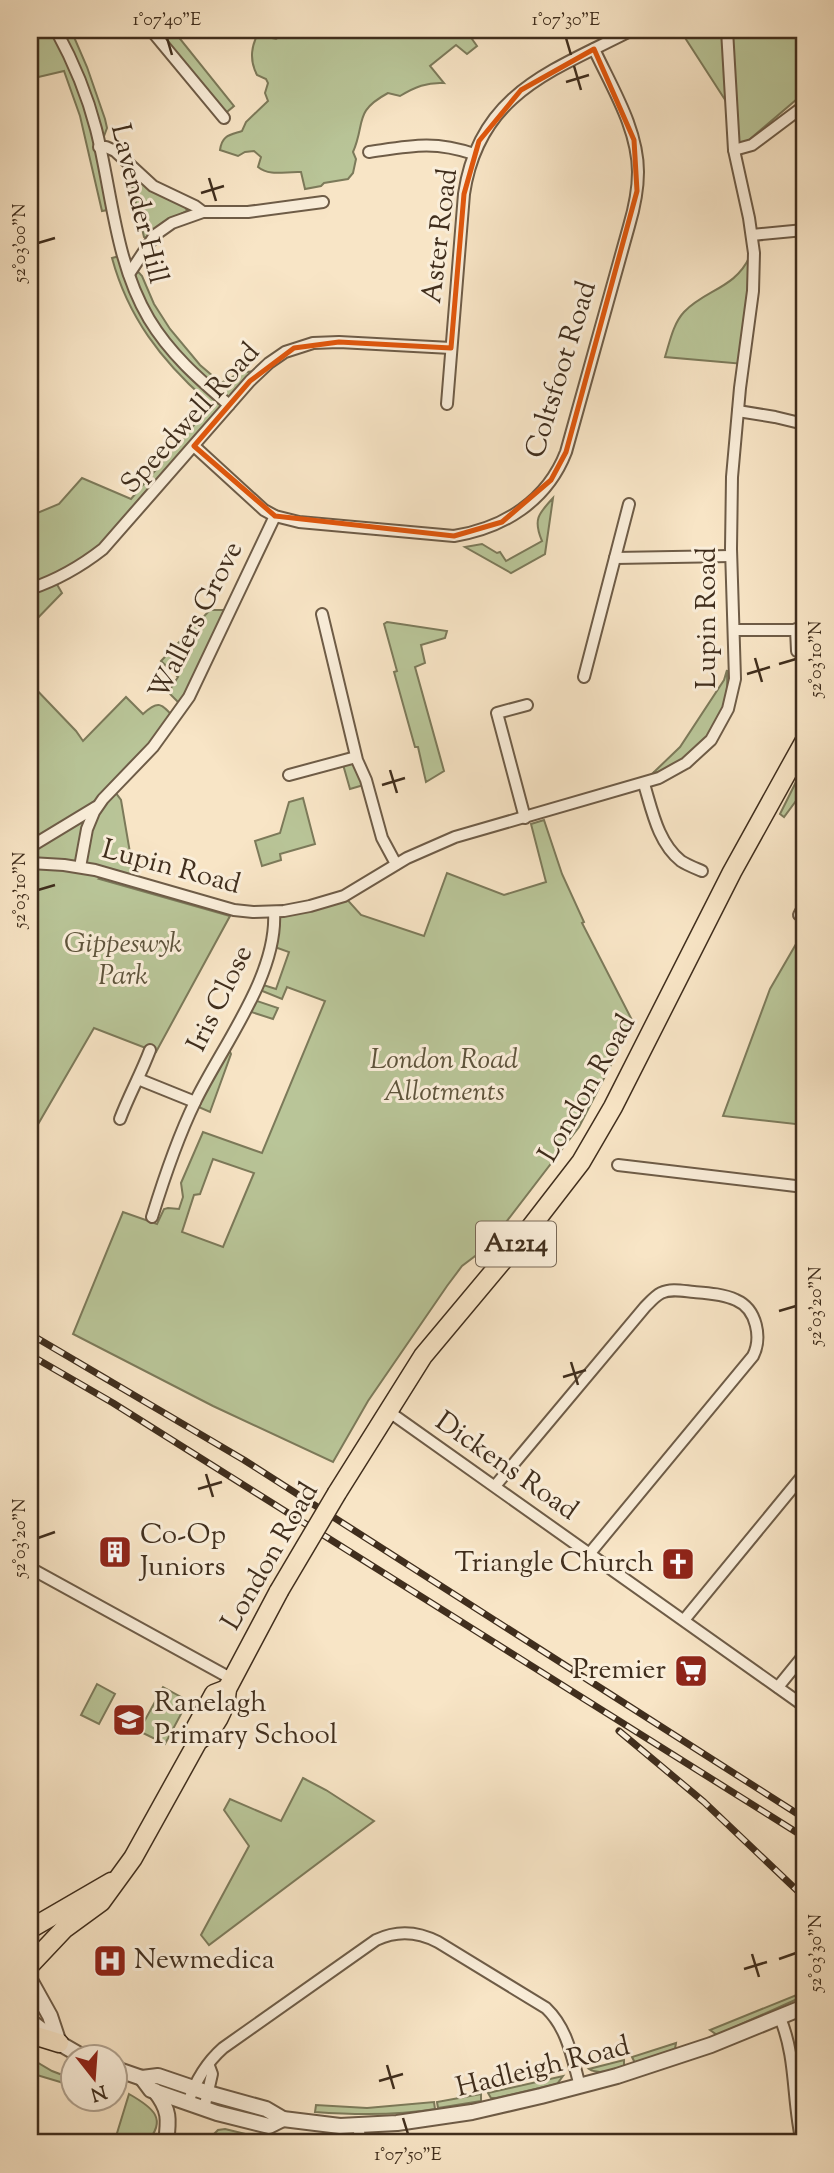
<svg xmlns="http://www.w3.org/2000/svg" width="834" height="2173" font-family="'Sorts Mill Goudy',serif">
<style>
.green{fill:#b9c598;stroke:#7c7a5a;stroke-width:2;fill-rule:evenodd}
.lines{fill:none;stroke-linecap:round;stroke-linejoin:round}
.minor-casing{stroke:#6e5c47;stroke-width:14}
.tertiary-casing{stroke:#6e5c47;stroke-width:18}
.primary-casing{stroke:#402e1d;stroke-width:21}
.minor{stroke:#faeeda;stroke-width:10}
.tertiary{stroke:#faeeda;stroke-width:14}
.primary{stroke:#f8e5c6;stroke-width:18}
.rail-casing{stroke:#402e1d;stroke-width:7}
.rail{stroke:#faeeda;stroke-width:4.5;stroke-dasharray:13;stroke-linecap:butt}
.primary-bridge-casing{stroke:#402e1d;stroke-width:21;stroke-linecap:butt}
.primary-bridge{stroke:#f8e5c6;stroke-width:18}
.marked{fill:none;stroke:#e0570d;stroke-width:5;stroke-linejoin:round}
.ticks{fill:none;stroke:#402e1d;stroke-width:2.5}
.labels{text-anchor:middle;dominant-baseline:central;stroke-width:6;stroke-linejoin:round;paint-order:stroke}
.shield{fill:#faeeda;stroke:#786856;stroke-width:2}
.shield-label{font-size:26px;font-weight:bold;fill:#402e1d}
.street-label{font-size:28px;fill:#402e1d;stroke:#faeeda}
.park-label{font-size:28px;font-style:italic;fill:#5e543c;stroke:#faeeda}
.poi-label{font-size:28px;fill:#402e1d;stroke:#faeeda;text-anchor:start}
.neatline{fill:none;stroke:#402e1d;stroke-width:2.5}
.ticks-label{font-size:18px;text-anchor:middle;fill:#402e1d}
</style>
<rect width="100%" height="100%" fill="#f8e5c6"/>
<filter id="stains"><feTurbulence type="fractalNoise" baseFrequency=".00286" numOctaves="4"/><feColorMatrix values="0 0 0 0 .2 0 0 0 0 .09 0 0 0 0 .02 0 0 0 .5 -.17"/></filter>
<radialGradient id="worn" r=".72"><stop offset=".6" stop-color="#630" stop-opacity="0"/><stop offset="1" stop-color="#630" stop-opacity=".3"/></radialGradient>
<g class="green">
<path d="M30 30H71L87 67 105 119 107 128 100 147 113 209 102 211 80 116 64 71 30 79Z"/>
<path d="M151 30H173L234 106 222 116Z"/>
<path d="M290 30H485L472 39 477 46 467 54 456 45 430 66 444 83C427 82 415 87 400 96L388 93C353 112 366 122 353 152L356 159 353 173 348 179 324 183 321 186 305 189 301 172C286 171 270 177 258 167L261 157 254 151 245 152 238 156 220 150C222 135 230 135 242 131L246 122 268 101 265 93 268 83 266 79 257 75C249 60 251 44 260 31L268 37 276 39Z"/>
<path d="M680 30H804V90L797 99 743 145H733L731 109Z"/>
<path d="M133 174C146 190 167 199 185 206L187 211 162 223 147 238 144 237 130 178Z"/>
<path d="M123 255 142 276 154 304 170 329 200 365 221 383 240 373 261 370 114 539 55 581 62 593 30 626V516L59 504 82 478 131 499 206 411V400C161 360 128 317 112 258Z"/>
<path d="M750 256 744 364 665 357C670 341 673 324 684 312 706 289 735 289 750 256Z"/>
<path d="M553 498 545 554 511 573 465 547 482 544 497 553 500 552 506 561 542 541C533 520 538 514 553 498Z"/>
<path d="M210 610H231L183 707 170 694 171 688 178 677 161 661Z"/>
<path d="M387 622 447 631 445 638 421 645 425 663 415 667 444 771 426 782 418 747H415L394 672 397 671 384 624Z"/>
<path d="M727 670C727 679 728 689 726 698 718 731 688 767 653 773L680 747 724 680Z"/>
<path d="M30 683 76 731 83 741 126 697 143 714C159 699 162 704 175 719L113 789 121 800 134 876 108 873 99 879 230 916 156 1052 94 1028 30 1138Z"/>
<path d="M356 757 367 784 350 789 342 761Z"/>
<path d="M804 766V790L784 817 780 814Z"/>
<path d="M303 798 315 844 280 854 281 860 262 866 255 841 280 833 289 802Z"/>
<path d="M544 820 562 874 584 922 582 923 633 1022 579 1127 487 1247 462 1266 447 1286 368 1401 333 1462 213 1406 73 1334 123 1212 157 1224 164 1209 168 1208 179 1209 183 1197 181 1183 203 1132 262 1153 325 1001 287 987 282 999 255 988 257 983 276 989 289 952 272 946 274 912 344 896 361 915 424 936 447 873 504 895 546 882 531 824ZM213 1159 254 1173 223 1247 182 1232 194 1195 200 1194Z"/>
<path d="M803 932 804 1125 723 1116 770 989Z"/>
<path d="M251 999 278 1008 273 1019 245 1010Z"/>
<path d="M227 1045 231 1054 210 1112 194 1105Z"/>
<path d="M97 1684 115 1694 99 1724 81 1715Z"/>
<path d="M163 1687 188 1701 165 1744 139 1731Z"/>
<path d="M303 1778 326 1790 374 1821 209 1945 201 1935 249 1846 224 1810 230 1799 281 1821Z"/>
<path d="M804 1992V1996L717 2035 710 2030Z"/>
<path d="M676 2043 675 2049 635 2063 632 2057Z"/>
<path d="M30 2058 52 2071 73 2079V2096L66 2094 67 2084 30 2073Z"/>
<path d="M624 2060V2066C613 2069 600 2076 589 2069Z"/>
<path d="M563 2076 557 2084 496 2098H491L488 2093Z"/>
<path d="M129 2094C152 2107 169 2119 146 2143H114Z"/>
<path d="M481 2094V2101L438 2108 437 2102Z"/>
<path d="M434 2102 435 2109C395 2116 355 2115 315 2112L316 2105 367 2108Z"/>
<path d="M225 2129 283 2143H205L218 2130Z"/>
</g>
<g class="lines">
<defs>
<g id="minor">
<path d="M56 30C73 61 87 94 96 129 112 192 115 262 149 319 170 354 199 379 229 405"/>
<path d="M151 30 224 118"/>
<path d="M30 33 34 30"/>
<path d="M99 147H106L115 151 153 186 195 206 203 212H248L323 202"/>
<path d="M734 150 752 145 804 106"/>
<path d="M369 152C410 146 433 140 474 154"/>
<path d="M752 235 804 230"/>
<path d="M129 274 155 235 172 223 203 212"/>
<path d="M447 404 464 194C479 93 552 71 632 30"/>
<path d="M738 411 775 417 804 424"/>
<path d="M194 446 264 510 275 516 299 522 454 536C504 528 547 501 566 452L629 226C634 209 638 191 638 172 638 129 612 88 594 49"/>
<path d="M615 558 731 556"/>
<path d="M30 589C57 580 80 567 103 549L250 381 269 363 285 352 313 343 339 342 451 348"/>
<path d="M322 614 357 760 366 780 382 838 396 864"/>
<path d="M796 629 797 651"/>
<path d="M734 630H804"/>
<path d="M584 677 629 504"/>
<path d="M289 775 356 757"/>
<path d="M644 784C652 810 658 843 681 861 687 865 695 868 702 871"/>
<path d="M525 818 497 713 527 705"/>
<path d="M30 847 96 807"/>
<path d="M30 863 64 865 95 870 234 910 253 912 284 911 310 906 344 896 407 858 455 837 659 778 686 763 711 740 728 709 735 679 731 549 732 477 740 388 753 291 754 253 749 218 734 150 727 30"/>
<path d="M80 867 87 829 94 812 103 799 153 747 189 697 275 516"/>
<path d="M799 915 804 906"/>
<path d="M138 1079 195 1102"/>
<path d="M120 1119C129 1095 141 1074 150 1050"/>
<path d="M618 1165 804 1187"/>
<path d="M152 1217C164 1178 177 1139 195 1102 222 1046 278 975 274 912"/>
<path d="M388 1411 804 1706"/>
<path d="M495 1486 645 1307C650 1302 655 1296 661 1293 671 1288 683 1291 694 1292 707 1293 724 1294 736 1300 757 1309 762 1338 753 1356L590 1553"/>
<path d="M30 1568 232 1679"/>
<path d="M684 1620 804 1474"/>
<path d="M778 1687 804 1655"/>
<path d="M780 2018C797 2058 792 2101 802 2143"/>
<path d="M188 2103C195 2082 206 2063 223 2048L376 1940C397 1930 417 1931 438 1942L546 2008C568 2029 572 2058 580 2086"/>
<path d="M204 2109 212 2074 209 2066"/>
<path d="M358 2126 361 2143"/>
</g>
<g id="tertiary">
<path d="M30 1980 50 2016 59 2043"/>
<path d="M30 2021 59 2043 85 2058"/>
<path d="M116 2069 142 2078 158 2076 208 2093 266 2109 283 2119 340 2126 397 2123 472 2112 541 2096 617 2076 711 2045 804 2007"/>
<path d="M142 2078 151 2090 217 2113 269 2126 283 2119"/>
<path d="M155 2091C170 2110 169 2119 166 2143"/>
</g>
<g id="primary">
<path d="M337 1493 423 1356 530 1228 581 1162 613 1107 732 872 804 742"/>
<path d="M198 1741 196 1727 214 1694 227 1689"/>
<path d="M30 1929 111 1882"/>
<path d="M30 1965 64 1929 101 1902 133 1858 198 1741C215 1730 226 1709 227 1689L279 1591"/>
<path d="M30 2034 59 2043"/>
</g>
</defs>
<use href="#minor" class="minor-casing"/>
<use href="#tertiary" class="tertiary-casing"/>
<use href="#primary" class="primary-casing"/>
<use href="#minor" class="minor"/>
<use href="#tertiary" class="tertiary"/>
<use href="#primary" class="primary"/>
<defs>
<g id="rail">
<path d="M30 1334 244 1460 804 1818"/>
<path d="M30 1355 113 1403 804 1837"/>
<path d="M619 1731 704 1802 804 1897"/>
</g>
</defs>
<use href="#rail" class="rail-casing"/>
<use href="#rail" class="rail"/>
<defs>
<path id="primary-bridge" d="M279 1591 337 1493"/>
</defs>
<use href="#primary-bridge" class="primary-bridge-casing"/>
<use href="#primary-bridge" class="primary-bridge"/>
</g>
<path class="marked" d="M594 49 634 140 637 191 566 452 551 480 502 522 454 536 275 516 194 446 250 381 294 348 339 342 451 348 464 194 479 141 521 90Z"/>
<path class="ticks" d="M167 38 172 55M566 38 571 55M574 66 581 90M566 82 589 75M209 178 216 201M201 193 224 186M38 243 55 238M755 658 762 682M779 664 796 659M747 674 770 667M390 770 397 793M382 785 405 778M38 890 55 885M779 1311 796 1306M571 1362 578 1385M563 1377 586 1370M206 1474 213 1497M198 1489 222 1482M38 1538 55 1532M752 1954 759 1977M779 1959 796 1953M744 1969 767 1962M387 2065 394 2089M379 2081 403 2074M403 2118 408 2134"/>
<defs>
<symbol id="building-square" viewBox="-11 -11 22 22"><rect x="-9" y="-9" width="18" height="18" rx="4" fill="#8f2418" stroke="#faeeda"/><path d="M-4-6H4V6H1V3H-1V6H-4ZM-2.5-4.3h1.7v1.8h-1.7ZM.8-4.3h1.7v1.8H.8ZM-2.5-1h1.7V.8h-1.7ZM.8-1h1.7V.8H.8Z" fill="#fff"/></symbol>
<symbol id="church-square" viewBox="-11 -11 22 22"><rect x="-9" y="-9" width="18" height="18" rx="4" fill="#8f2418" stroke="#faeeda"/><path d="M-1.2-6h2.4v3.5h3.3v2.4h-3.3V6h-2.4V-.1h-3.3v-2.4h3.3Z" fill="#fff"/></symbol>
<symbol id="supermarket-square" viewBox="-11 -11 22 22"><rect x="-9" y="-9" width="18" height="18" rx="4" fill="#8f2418" stroke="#faeeda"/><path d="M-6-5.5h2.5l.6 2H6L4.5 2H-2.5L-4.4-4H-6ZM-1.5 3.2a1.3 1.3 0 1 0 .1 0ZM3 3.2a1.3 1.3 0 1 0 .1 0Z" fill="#fff"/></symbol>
<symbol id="school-square" viewBox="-11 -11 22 22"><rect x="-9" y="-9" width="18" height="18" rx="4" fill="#8f2418" stroke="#faeeda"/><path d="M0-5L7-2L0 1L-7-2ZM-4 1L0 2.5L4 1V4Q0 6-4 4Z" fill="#fff"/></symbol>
<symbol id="hospital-square" viewBox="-11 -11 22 22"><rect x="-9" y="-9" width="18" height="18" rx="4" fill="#8f2418" stroke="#faeeda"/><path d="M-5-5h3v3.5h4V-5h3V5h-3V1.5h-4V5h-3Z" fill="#fff"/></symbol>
</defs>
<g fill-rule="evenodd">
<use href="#building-square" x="96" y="1533" width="38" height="38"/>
<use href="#church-square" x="659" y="1545" width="38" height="38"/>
<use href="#supermarket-square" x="672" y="1652" width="38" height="38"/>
<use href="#school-square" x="110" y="1701" width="38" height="38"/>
<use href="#hospital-square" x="91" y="1942" width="38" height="38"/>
</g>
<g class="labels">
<rect class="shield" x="476" y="1221.5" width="80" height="45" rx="5"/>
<g class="shield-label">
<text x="516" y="1244">A1214</text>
</g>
<g class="street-label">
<text transform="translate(138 204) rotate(76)">Lavender Hill</text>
<text transform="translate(441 236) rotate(-83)">Aster Road</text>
<text transform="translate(562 370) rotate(-73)">Coltsfoot Road</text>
<text transform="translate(191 419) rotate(-48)">Speedwell Road</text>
<text transform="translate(708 618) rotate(-90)">Lupin Road</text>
<text transform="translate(197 621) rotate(-63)">Wallers Grove</text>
<text transform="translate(171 868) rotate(15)">Lupin Road</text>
<text transform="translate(221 999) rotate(-64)">Iris Close</text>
<text transform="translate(588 1089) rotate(-60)">London Road</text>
<text transform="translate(506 1467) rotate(35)">Dickens Road</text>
<text transform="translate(271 1557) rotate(-60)">London Road</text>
<text transform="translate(543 2068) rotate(-14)">Hadleigh Road</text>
</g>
<g class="park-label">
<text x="123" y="945">Gippeswyk<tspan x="123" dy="32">Park</tspan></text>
<text x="444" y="1061">London Road<tspan x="444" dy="32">Allotments</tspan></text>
</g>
<g class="poi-label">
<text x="140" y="1536">Co-Op<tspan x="140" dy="32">Juniors</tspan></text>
<text x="654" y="1564" text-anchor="end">Triangle Church</text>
<text x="666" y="1671" text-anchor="end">Premier</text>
<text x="154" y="1704">Ranelagh<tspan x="154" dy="32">Primary School</tspan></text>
<text x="134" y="1961">Newmedica</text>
</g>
</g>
<rect width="834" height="2173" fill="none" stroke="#f8e5c6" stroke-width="77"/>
<g transform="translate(94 2078) rotate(163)"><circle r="33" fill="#faeeda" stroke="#b0a18e" stroke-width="2"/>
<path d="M0-5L12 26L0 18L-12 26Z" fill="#8f2418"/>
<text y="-10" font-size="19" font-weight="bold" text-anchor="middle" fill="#402e1d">N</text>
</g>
<rect x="38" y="38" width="758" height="2096" class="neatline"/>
<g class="ticks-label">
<text x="167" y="25">1°07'40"E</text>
<text x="566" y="25">1°07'30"E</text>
<text transform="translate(19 243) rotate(-90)" y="6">52°03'00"N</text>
<text transform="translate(815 659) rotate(-90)" y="6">52°03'10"N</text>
<text transform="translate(19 890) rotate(-90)" y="6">52°03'10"N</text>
<text transform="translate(815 1306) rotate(-90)" y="6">52°03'20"N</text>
<text transform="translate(19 1538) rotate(-90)" y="6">52°03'20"N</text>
<text transform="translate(815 1953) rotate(-90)" y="6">52°03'30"N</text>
<text x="408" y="2160">1°07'50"E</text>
</g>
<rect width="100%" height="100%" filter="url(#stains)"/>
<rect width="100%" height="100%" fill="url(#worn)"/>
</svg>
